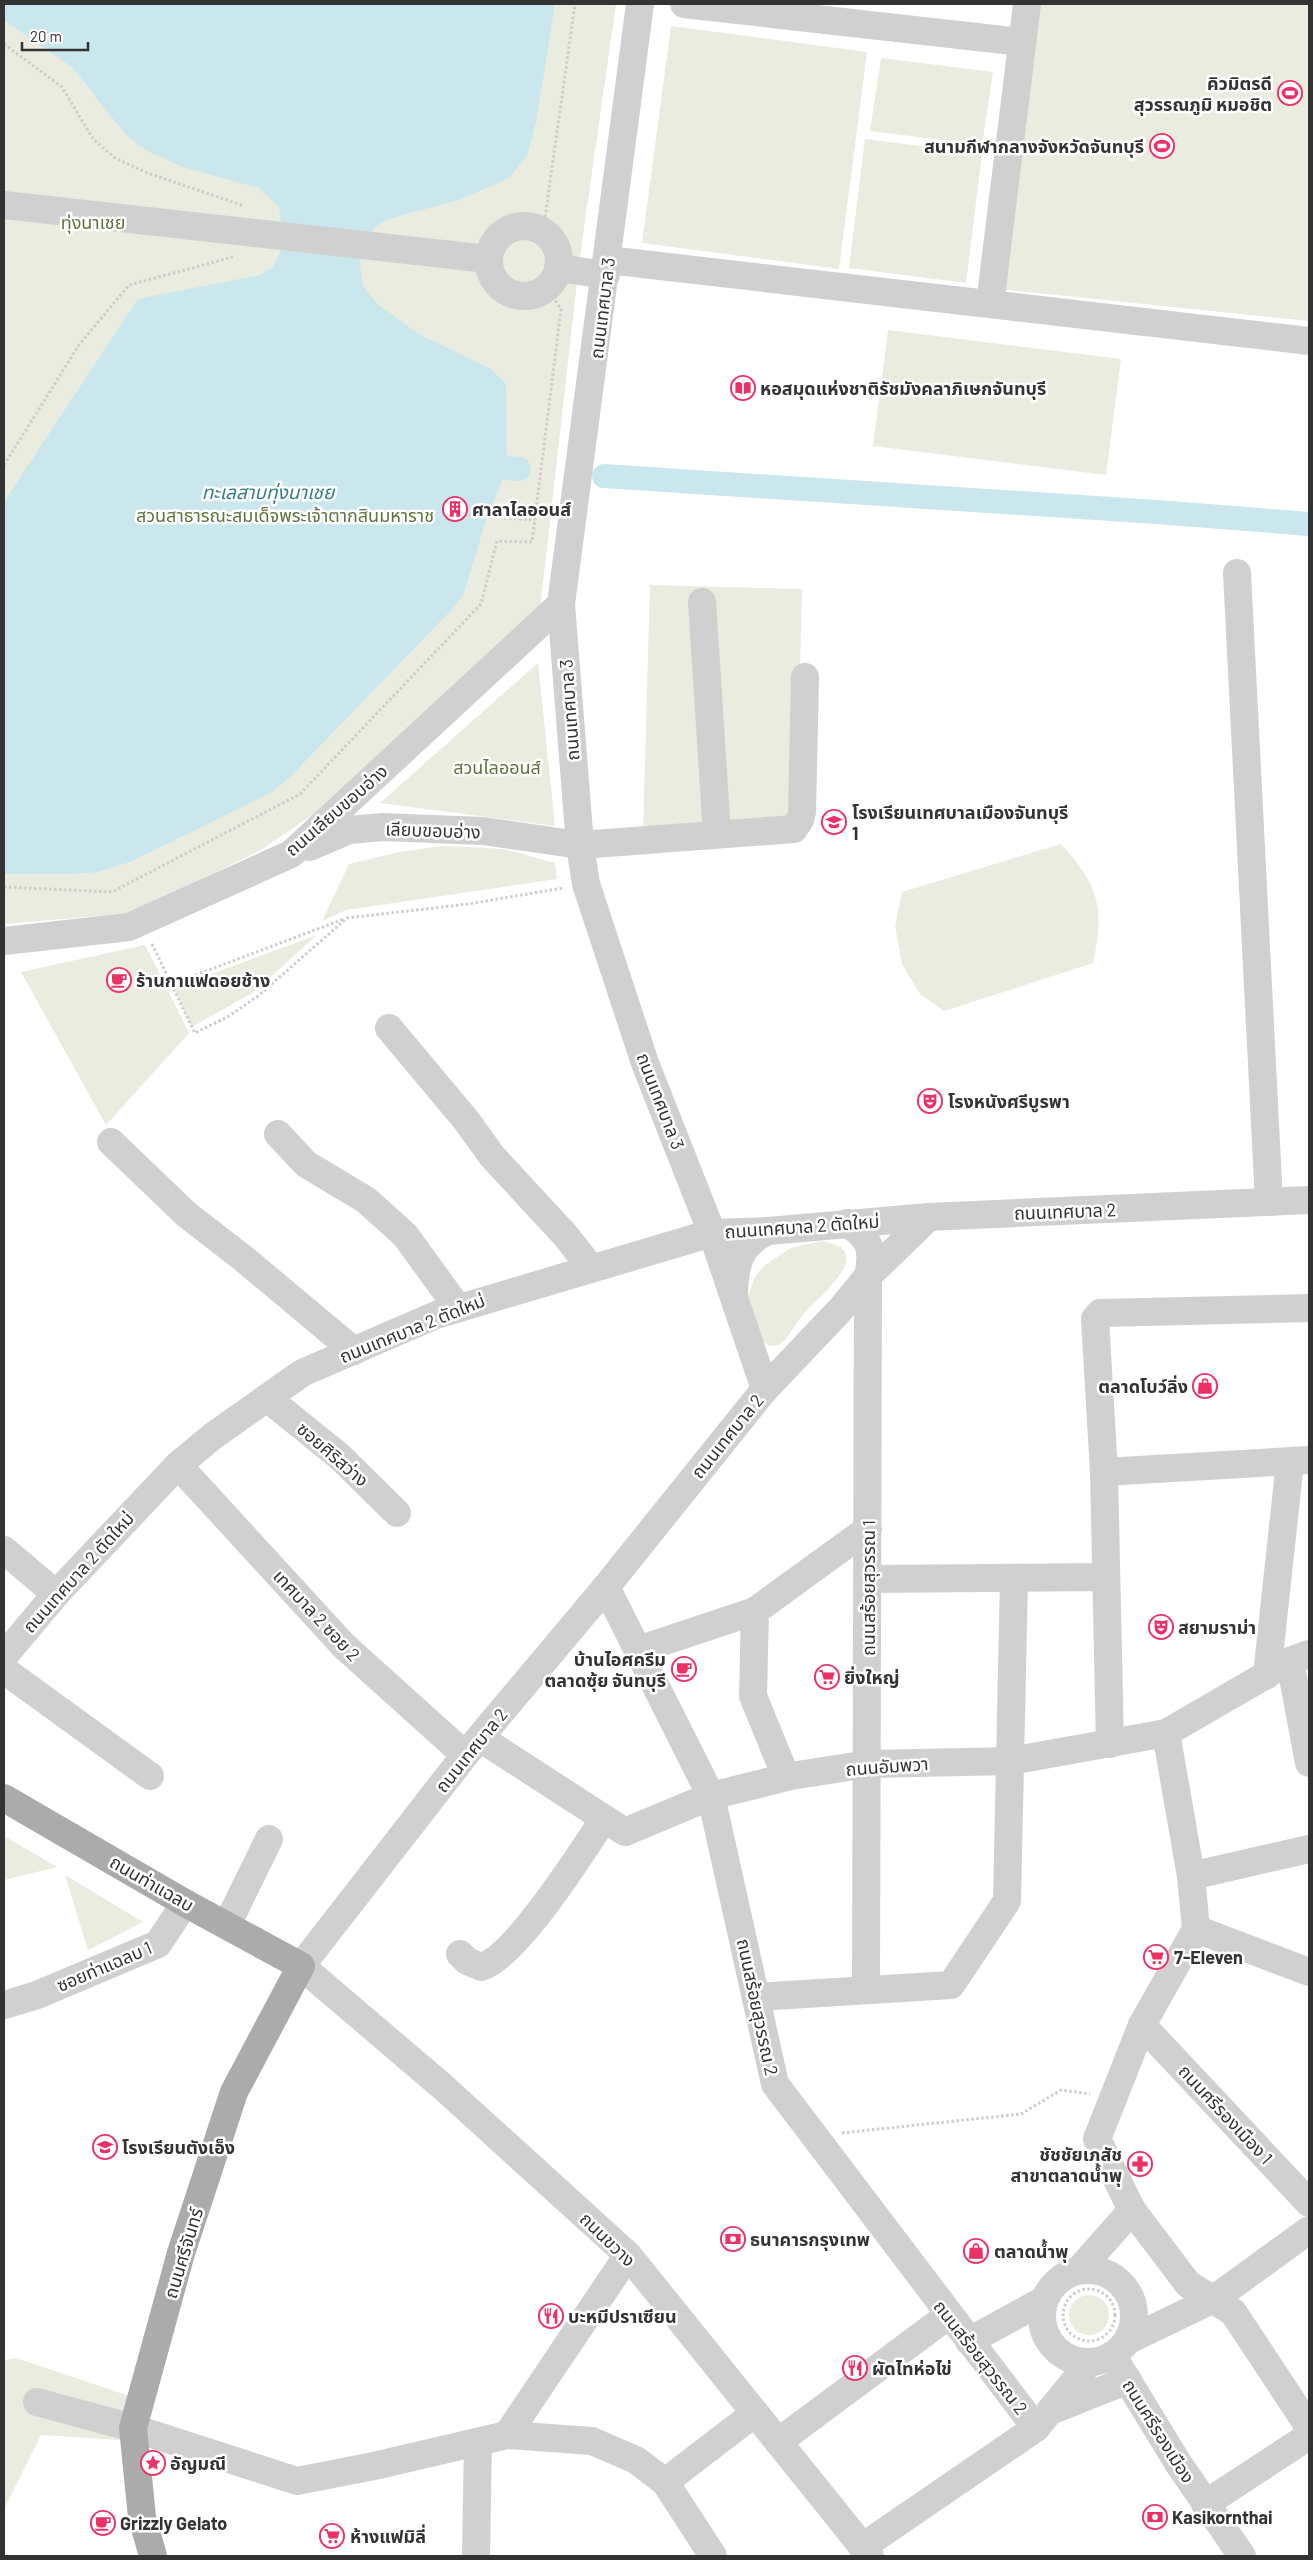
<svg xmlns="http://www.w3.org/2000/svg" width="1313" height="2560" font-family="Barlow,'Noto Sans Thai',sans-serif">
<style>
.green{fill:#e9ecde}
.water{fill:#cae7ed}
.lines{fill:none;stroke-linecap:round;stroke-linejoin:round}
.canal{stroke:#cae7ed;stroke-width:24}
.path{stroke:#cdcdcd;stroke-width:3;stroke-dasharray:2.5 2.5;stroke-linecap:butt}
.minor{stroke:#d0d0d0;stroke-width:28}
.major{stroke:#ababab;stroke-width:28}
.labels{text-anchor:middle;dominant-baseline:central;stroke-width:5;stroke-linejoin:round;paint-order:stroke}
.poi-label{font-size:18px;font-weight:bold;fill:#333;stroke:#fff;text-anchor:start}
.park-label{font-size:18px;fill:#61723d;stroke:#fff}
.street-label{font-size:18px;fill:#333;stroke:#fff}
.water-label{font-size:19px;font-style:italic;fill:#377e8c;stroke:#fff}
</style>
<rect width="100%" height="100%" fill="#fff"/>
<g class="green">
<path d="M4 4H616L580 256 540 610 321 809 261 850 133 913 4 924Z"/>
<path d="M1033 4H1309V321L998 289Z"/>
<path d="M671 26 867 52 839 269 642 243Z"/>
<path d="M881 58 993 72 982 145 870 131Z"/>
<path d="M865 139 982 154 966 283 849 268Z"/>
<path d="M888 330 1121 359 1106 475 873 446Z"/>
<path d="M650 585 802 589 796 837 643 833Z"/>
<path d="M538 663 555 826 380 803Z"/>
<path d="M1061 844C1099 886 1105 908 1093 963L944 1011 920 994 902 964 895 926 902 892Z"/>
<path d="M444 846 504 849 555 863 557 879 346 910 322 921 349 864 399 852Z"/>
<path d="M317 935 254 992 192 1027 174 988Z"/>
<path d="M145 945 189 1033 106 1125 21 972Z"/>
<path d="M821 1241C878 1249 824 1292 807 1310 798 1320 792 1331 784 1341L779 1345 769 1346 758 1336 746 1301 755 1277 765 1265 791 1248Z"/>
<path d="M4 1836 57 1867 4 1880Z"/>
<path d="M65 1875 143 1922 88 1950Z"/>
<circle cx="1089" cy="2315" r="20"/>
<path d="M16 2358 141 2400 135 2441 41 2435 4 2509V2360Z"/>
</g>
<path class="water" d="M4 4H555L536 122 527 156 509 178 459 200 391 218 376 226 362 245 360 266 363 286 376 303 420 335 491 369 506 384 507 468 487 517 464 592 456 605 290 777 272 792 130 862 97 872 74 874H4V502L138 299 260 275 273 267 281 250 282 228 279 207 259 188 183 167 149 152 126 135 73 68 4 20Z"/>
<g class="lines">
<g class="canal">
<path d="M507 468 519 469"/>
<path d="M604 476 1157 512 1309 524"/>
</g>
<g class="path">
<path d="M4 44 62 87 93 139 115 158 145 172 244 206"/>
<path d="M543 232 575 4"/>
<path d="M4 465 79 345 129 285 233 257"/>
<path d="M464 515 535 520"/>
<path d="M4 887 112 892 300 794 481 604 497 541 532 542 561 309 549 291"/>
<path d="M152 944 195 1033 229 1016 258 996 347 918 468 904 563 888"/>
<path d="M172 984 344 919"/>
<path d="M842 2133 1021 2114 1061 2090 1090 2094"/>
<circle cx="1089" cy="2315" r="26"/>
</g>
<g class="minor">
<path d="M640 4 561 604 580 845 586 884 645 1063 712 1233 765 1389"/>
<path d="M684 4 1021 42"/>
<path d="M4 205 488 259"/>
<circle cx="524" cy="261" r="35"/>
<path d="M608 260 1309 341"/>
<path d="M558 268 606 275"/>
<path d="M990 304 1027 4"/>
<path d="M1237 573 1269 1202"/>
<path d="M702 602 717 834"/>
<path d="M309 847 349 830 383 827 483 831 580 845 794 829 800 820 802 812 805 677"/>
<path d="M4 941 129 927 291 854 561 604"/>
<path d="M389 1028 466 1120 492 1156 566 1236 591 1268"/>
<path d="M278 1134 306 1164 366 1200 405 1235 458 1308"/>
<path d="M111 1142 186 1214 244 1259 354 1351"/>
<path d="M847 1223C870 1238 874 1249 868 1276L866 1990"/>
<path d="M734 1293C735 1263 740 1244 768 1231"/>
<path d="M267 1398 339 1456 397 1513"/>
<path d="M178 1465 344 1646 465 1755"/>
<path d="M1104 1472 1095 1319 1100 1313 1309 1308"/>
<path d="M4 1550 56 1594"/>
<path d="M868 1579 1106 1577"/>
<path d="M606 1587 711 1796 775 2084 1036 2428"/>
<path d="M638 1650 755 1611"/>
<path d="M4 1656 56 1594 178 1465 213 1436 302 1373 436 1315 712 1233 768 1231 929 1217 1309 1200"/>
<path d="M1290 1661 1309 1763"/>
<path d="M4 1670 150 1776"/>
<path d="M1267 1675 1290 1462"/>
<path d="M1166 1733 1191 1876 1196 1929 1142 2025 1097 2139 1132 2210 1188 2284 1233 2312 1309 2427"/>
<path d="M480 1738 625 1832 711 1796 791 1776 868 1764 1011 1761 1166 1733 1290 1661 1309 1654"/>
<path d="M1110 1744 1104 1472 1309 1460"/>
<path d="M791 1776 784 1772 753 1696 755 1611 868 1529"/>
<path d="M1191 1876 1309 1849"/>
<path d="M227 1925 269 1839"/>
<path d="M1196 1929 1309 1972"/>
<path d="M460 1954 467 1961 481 1967C516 1957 582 1852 603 1820"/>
<path d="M756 1997 951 1985 1007 1901 1014 1578"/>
<path d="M4 2005 37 1995 158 1944 185 1903"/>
<path d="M1142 2025 1309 2203"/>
<circle cx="1088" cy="2316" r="46"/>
<path d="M1079 2270 1132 2210"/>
<path d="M969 2341 1044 2300"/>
<path d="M1127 2341 1214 2299 1309 2230"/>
<path d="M1112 2355 1178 2463 1242 2556"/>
<path d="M37 2402 133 2428 297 2481 374 2466 507 2435 592 2441 636 2460 665 2482 713 2556"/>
<path d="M1053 2410 1128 2380"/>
<path d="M507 2435 628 2255"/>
<path d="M778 2442 949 2315"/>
<path d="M665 2482 755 2413"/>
<path d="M1205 2504 1309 2436"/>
<path d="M862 2547 1036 2428 1090 2362"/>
<path d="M476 2556 478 2442"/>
<path d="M870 2556 628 2255 443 2087 301 1966 465 1755 606 1587 765 1389 841 1309 868 1276 929 1217"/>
</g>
<path class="major" d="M4 1798 185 1903 301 1966 234 2092 181 2253 133 2428 142 2517 153 2556"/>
</g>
<defs>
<symbol id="stadium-ring" viewBox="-11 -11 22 22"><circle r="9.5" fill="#fff" stroke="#ed3167" stroke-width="1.5"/><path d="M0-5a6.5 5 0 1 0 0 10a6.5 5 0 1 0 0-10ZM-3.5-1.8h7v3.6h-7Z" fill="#ed3167"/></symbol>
<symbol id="library-ring" viewBox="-11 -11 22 22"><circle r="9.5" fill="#fff" stroke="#ed3167" stroke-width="1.5"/><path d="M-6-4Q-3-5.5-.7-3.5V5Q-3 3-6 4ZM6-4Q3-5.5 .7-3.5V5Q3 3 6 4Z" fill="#ed3167"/></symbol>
<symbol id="building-ring" viewBox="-11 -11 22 22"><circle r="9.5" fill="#fff" stroke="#ed3167" stroke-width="1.5"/><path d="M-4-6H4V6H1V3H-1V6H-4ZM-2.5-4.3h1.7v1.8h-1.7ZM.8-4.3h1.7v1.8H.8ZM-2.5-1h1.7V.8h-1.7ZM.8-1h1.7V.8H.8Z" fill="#ed3167"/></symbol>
<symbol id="school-ring" viewBox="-11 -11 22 22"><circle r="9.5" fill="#fff" stroke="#ed3167" stroke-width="1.5"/><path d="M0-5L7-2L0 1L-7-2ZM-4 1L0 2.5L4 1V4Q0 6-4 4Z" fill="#ed3167"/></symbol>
<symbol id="cafe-ring" viewBox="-11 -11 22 22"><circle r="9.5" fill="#fff" stroke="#ed3167" stroke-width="1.5"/><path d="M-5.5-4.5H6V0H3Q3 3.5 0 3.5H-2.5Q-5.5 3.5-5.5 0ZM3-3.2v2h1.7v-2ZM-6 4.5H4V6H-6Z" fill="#ed3167"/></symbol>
<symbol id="theatre-ring" viewBox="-11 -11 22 22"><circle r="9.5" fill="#fff" stroke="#ed3167" stroke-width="1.5"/><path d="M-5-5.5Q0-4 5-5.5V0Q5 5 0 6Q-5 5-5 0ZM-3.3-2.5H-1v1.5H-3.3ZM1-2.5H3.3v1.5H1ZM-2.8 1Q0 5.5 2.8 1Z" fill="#ed3167"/></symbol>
<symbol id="shop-ring" viewBox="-11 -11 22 22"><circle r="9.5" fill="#fff" stroke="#ed3167" stroke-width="1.5"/><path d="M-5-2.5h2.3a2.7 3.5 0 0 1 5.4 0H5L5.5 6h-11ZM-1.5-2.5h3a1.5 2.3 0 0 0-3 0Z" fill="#ed3167"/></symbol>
<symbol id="supermarket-ring" viewBox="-11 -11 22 22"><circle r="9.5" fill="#fff" stroke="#ed3167" stroke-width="1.5"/><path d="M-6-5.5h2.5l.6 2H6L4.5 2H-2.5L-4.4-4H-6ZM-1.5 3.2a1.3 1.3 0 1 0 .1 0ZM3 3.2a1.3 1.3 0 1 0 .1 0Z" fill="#ed3167"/></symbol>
<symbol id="pharmacy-ring" viewBox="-11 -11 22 22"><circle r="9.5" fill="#fff" stroke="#ed3167" stroke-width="1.5"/><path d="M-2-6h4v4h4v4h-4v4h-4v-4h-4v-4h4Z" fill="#ed3167"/></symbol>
<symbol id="bank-ring" viewBox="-11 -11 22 22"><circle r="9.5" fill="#fff" stroke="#ed3167" stroke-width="1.5"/><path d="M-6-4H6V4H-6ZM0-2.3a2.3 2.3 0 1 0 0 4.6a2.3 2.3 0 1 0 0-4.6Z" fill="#ed3167"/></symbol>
<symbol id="restaurant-ring" viewBox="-11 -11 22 22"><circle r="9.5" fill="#fff" stroke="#ed3167" stroke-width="1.5"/><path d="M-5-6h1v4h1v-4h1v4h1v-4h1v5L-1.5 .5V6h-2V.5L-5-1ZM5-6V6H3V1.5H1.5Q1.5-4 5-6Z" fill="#ed3167"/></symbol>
<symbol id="sight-ring" viewBox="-11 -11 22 22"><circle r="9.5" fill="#fff" stroke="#ed3167" stroke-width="1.5"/><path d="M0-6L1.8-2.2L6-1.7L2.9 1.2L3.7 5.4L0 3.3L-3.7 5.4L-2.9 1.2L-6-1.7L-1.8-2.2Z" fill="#ed3167"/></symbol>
</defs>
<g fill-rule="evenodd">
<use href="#stadium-ring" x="1276" y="79" width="28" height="28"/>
<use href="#stadium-ring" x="1148" y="132" width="28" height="28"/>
<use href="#library-ring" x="729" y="374" width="28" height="28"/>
<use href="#building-ring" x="441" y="495" width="28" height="28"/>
<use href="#school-ring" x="820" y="808" width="28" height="28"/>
<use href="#cafe-ring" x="105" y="966" width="28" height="28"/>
<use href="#theatre-ring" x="916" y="1087" width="28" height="28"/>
<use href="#shop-ring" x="1191" y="1372" width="28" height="28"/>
<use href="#theatre-ring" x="1147" y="1613" width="28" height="28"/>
<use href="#cafe-ring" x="670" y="1655" width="28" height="28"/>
<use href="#supermarket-ring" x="813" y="1663" width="28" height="28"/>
<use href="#supermarket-ring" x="1142" y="1943" width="28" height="28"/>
<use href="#school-ring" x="91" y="2133" width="28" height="28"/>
<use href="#pharmacy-ring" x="1126" y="2150" width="28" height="28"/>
<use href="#bank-ring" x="719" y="2225" width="28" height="28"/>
<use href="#shop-ring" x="962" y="2237" width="28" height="28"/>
<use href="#restaurant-ring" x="537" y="2302" width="28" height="28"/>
<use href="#restaurant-ring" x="841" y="2354" width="28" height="28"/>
<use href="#sight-ring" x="139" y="2449" width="28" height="28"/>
<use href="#bank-ring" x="1141" y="2503" width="28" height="28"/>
<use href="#cafe-ring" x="89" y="2509" width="28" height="28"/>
<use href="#supermarket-ring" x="318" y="2522" width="28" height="28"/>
</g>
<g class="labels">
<g class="poi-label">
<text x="1272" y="83" text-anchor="end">คิวมิตรดี<tspan x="1272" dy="21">สุวรรณภูมิ หมอชิต</tspan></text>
<text x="1144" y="146" text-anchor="end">สนามกีฬากลางจังหวัดจันทบุรี</text>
<text x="760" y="388">หอสมุดแห่งชาติรัชมังคลาภิเษกจันทบุรี</text>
<text x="472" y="509">ศาลาไลออนส์</text>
<text x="852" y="812">โรงเรียนเทศบาลเมืองจันทบุรี<tspan x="852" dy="21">1</tspan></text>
<text x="136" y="980">ร้านกาแฟดอยช้าง</text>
<text x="948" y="1101">โรงหนังศรีบูรพา</text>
<text x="1188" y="1386" text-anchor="end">ตลาดโบว์ลิ่ง</text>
<text x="1178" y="1627">สยามราม่า</text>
<text x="666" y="1659" text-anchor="end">บ้านไอศครีม<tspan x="666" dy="21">ตลาดซุ้ย จันทบุรี</tspan></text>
<text x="844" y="1677">ยิ่งใหญ่</text>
<text x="1174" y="1957">7-Eleven</text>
<text x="122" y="2147">โรงเรียนตังเอ็ง</text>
<text x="1122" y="2154" text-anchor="end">ชัชชัยเภสัช<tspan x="1122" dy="21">สาขาตลาดน้ำพุ</tspan></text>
<text x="750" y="2239">ธนาคารกรุงเทพ</text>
<text x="994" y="2251">ตลาดน้ำพุ</text>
<text x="568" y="2316">บะหมีปราเซียน</text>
<text x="872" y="2368">ผัดไทห่อไข่</text>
<text x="170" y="2463">อัญมณี</text>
<text x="1172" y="2517">Kasikornthai</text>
<text x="120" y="2523">Grizzly Gelato</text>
<text x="350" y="2536">ห้างแฟมิลี่</text>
</g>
<g class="park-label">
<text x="93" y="222">ทุ่งนาเชย</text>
<text x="285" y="515">สวนสาธารณะสมเด็จพระเจ้าตากสินมหาราช</text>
<text x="497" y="767">สวนไลออนส์</text>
</g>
<g class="street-label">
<text transform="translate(602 308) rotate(-83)">ถนนเทศบาล 3</text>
<text transform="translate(569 710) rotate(-94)">ถนนเทศบาล 3</text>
<text transform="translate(336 810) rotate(-41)">ถนนเลียบขอบอ่าง</text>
<text transform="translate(433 830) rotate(2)">เลียบขอบอ่าง</text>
<text transform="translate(661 1101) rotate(69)">ถนนเทศบาล 3</text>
<text transform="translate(1065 1211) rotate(-2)">ถนนเทศบาล 2</text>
<text transform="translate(802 1226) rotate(-4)">ถนนเทศบาล 2 ตัดใหม่</text>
<text transform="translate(412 1328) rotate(-22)">ถนนเทศบาล 2 ตัดใหม่</text>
<text transform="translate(727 1436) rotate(-51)">ถนนเทศบาล 2</text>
<text transform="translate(333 1454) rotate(41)">ซอยศิริสว่าง</text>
<text transform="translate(78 1572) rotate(-48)">ถนนเทศบาล 2 ตัดใหม่</text>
<text transform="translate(868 1588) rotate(-90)">ถนนสร้อยสุวรรณ 1</text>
<text transform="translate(317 1615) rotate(47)">เทศบาล 2 ซอย 2</text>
<text transform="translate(471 1750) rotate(-51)">ถนนเทศบาล 2</text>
<text transform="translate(887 1766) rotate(-4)">ถนนอัมพวา</text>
<text transform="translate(152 1883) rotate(30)">ถนนท่าแฉลบ</text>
<text transform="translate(104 1966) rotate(-23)">ซอยท่าแฉลบ 1</text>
<text transform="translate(758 2007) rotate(78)">ถนนสร้อยสุวรรณ 2</text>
<text transform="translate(1226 2114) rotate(47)">ถนนศรีรองเมือง 1</text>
<text transform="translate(608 2239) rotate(44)">ถนนขวาง</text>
<text transform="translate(183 2253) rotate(-73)">ถนนศรีจันทร์</text>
<text transform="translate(981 2357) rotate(52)">ถนนสร้อยสุวรรณ 2</text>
<text transform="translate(1159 2431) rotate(58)">ถนนศรีรองเมือง</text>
</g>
<g class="water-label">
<text x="268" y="491">ทะเลสาบทุ่งนาเชย</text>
</g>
</g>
<rect width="1313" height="2560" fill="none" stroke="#333333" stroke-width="10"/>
<path d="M22 42v8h66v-8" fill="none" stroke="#333333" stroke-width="2.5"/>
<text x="30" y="42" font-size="15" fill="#333333" stroke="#ffffff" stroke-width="4" paint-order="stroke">20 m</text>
</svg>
